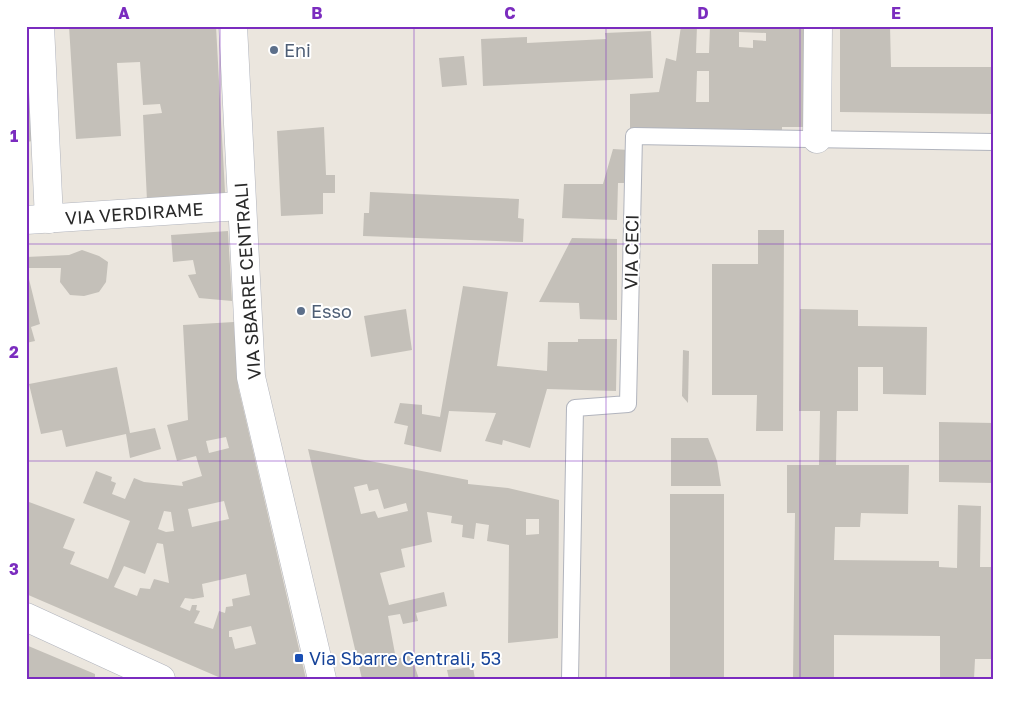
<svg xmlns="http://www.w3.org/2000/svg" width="1020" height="705" font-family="'Golos Text',sans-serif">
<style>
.building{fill:#c4c0b9;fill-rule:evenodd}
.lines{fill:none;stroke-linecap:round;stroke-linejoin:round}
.service-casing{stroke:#b1b4bd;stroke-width:18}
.minor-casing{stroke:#b1b4bd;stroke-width:29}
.tertiary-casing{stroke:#b1b4bd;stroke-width:29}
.service{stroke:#fff;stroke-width:16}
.minor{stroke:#fff;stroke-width:28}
.tertiary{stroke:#fff;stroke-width:28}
.grid{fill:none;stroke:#7b2cbf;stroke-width:1;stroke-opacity:0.55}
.service-dot{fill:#5c6f8a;stroke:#fff;stroke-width:2}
.transit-dot{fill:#1a4fb4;stroke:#fff;stroke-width:2}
.labels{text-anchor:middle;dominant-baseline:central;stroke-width:4;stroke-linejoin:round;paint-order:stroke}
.service-label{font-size:18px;fill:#4e5e75;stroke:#fff;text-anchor:start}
.street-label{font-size:18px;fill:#2a2a2a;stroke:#fff}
.transit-label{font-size:18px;fill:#164399;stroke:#fff;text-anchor:start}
.neatline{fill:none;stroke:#7b2cbf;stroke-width:2}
.grid-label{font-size:16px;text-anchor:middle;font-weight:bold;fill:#7b2cbf}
</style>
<rect width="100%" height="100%" fill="#ebe6de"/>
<g class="building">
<path d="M69 26H216L225 192 222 197 147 201 143 115 162 113 160 104 143 105 140 62 117 63 121 136 76 139Z"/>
<path d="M681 26H697L696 53H709L710 26H807L804 66H811L810 127H782V134L630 132V94L659 92 666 58 676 61ZM739 32 766 33V41L753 40V48L739 47ZM697 71H709V102H696Z"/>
<path d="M840 26H890L891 67H994V114L840 112Z"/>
<path d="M651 31 653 78 483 86 481 39 527 37V43L606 39 605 33Z"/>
<path d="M464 56 467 85 442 87 439 58Z"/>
<path d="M26 62 33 141 26 142Z"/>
<path d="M324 127 326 175H335V193H323V214L281 216 277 131Z"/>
<path d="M613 149 629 150V183H618L617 220 562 218 564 184H603Z"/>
<path d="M370 192 519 199 518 218 524 219 523 242 363 236 364 213H369Z"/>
<path d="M758 230H784L783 431H756L757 395H712V264H758Z"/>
<path d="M228 231 232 301 199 298 188 275 196 274 193 260 173 262 171 235Z"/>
<path d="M572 238 617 239V320L580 319 579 303 539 302Z"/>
<path d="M82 250 99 256 108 262 106 282 99 292 84 296 70 295 60 282 61 268H26V257L69 255Z"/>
<path d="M27 271 40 324 31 327 35 341 26 343Z"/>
<path d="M463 286 508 292 497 366 547 371 548 342H578V339H617L616 391 547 389 530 448 503 440 502 445 485 441 496 413 449 411 441 452 404 444 408 426 394 423 400 403 422 405V414L440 417Z"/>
<path d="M406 309 412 350 371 357 364 316Z"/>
<path d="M800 309 858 310V326L927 327 926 395 883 394V367H858V411H837L836 465H909L908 514 861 513 860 527H835L834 560 939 561V567L957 568 958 505 981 506 980 567H994V659H975L974 679H940V636L834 635V679H793L795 513H787V465H819L820 411H799Z"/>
<path d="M234 322 238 386 306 679H223L26 594V510L29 502 75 519 63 548 75 552 70 564 108 579 130 521 83 503 96 471 112 477 111 481 116 483 112 494 125 499 134 478 144 482 183 486 182 482 202 476 196 456 177 461 167 425 188 420 183 325ZM226 437 229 448 209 453 206 441ZM224 501 229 519 192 527 188 509ZM164 511 171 512 174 531 166 532 158 529ZM157 543 163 544 169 583 154 579 150 589 140 588 137 596 114 587 124 566 145 574ZM246 574 250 595 232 599 233 606 226 607 225 613 219 611 213 629 194 623 200 611 196 610 197 605H192L190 611 180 607 185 598 193 599 204 597 202 584ZM251 626 256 644 235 649 232 637H229V631Z"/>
<path d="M683 350 689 351 688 403 682 396Z"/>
<path d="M117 367 130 433 155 428 161 449 130 458 126 434 66 447 62 430 41 434 29 384Z"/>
<path d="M939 422 994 423V483L939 482Z"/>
<path d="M671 438H708L717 461 721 486H671Z"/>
<path d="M308 449 468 480V484L508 488 559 500 558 638 508 643 509 545 487 541 489 525 476 523 474 539 462 537 463 525 451 523 452 516 427 512 432 542 401 549 405 567 380 573 389 605 444 592 447 606 416 613 418 621 403 624 400 614 388 616 396 659 411 655 419 679H362ZM367 484 369 491 378 489 384 509 406 503 408 511 378 518 375 511 361 514 354 487ZM526 519H539V534L526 535Z"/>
<rect x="670" y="494" width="54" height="185"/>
<path d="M26 645 95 674V679H26Z"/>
<path d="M473 667 475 679H449L447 670Z"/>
</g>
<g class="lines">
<defs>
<path id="service" d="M570 679 575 408 628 404 634 136 994 142"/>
<g id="minor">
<path d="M40 26 49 219"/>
<path d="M817 139 818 26"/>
<path d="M26 220 241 206"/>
<path d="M26 617 161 679"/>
</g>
<path id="tertiary" d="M233 26 251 377 322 679"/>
</defs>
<use href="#service" class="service-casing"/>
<use href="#minor" class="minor-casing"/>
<use href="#tertiary" class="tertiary-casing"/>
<use href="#service" class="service"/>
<use href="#minor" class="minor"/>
<use href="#tertiary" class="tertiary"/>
</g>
<path class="grid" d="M220 26V679M414 26V679M606 26V679M800 26V679M26 244H994M26 461H994"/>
<g class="service-dot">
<circle cx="274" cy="50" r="5"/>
<circle cx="301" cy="311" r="5"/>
</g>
<rect class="transit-dot" x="294" y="653" width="10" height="10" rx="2.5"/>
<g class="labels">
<g class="service-label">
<text x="284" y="50">Eni</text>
<text x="311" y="311">Esso</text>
</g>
<g class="street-label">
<text transform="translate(134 213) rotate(-4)">VIA VERDIRAME</text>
<text transform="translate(631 252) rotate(-89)">VIA CECI</text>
<text transform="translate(247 281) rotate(-94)">VIA SBARRE CENTRALI</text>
</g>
<g class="transit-label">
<text x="309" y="658">Via Sbarre Centrali, 53</text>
</g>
</g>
<rect width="1020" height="705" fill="none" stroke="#ffffff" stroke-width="55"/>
<rect x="28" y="28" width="964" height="650" class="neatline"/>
<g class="grid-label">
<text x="124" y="19">A</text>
<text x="317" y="19">B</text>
<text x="510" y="19">C</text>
<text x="703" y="19">D</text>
<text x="896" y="19">E</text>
<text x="14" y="142">1</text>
<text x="14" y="358">2</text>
<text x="14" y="575">3</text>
</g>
</svg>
